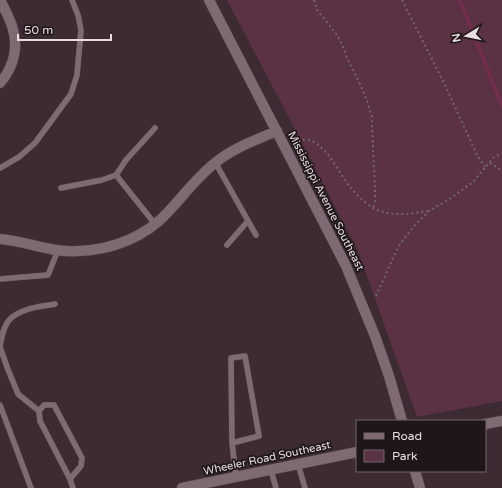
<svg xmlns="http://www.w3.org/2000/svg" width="502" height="488" font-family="'Varela Round',sans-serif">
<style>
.green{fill:#5b3244}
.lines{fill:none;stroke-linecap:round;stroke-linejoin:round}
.stream{stroke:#752c4f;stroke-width:3.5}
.service-casing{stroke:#56484d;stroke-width:6}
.minor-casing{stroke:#56484d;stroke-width:11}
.secondary-casing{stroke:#56484d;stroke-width:11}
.path{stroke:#74656b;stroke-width:2;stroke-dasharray:2 3;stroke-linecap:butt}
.service{stroke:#7e6a72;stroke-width:5.5}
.minor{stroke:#7e6a72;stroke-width:10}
.secondary{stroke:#7e6a72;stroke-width:10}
.labels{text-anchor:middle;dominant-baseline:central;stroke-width:3.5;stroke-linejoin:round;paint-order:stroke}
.street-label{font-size:11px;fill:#e9dde1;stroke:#1e1619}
</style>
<rect width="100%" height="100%" fill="#3c2b32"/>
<path class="green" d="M227 0H502V401L417 417 358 251 299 137Z"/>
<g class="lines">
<path class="stream" d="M460 0 502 106"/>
<defs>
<g id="service">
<path d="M215 162 256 235"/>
<path d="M0 168 19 157 35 143 71 94 77 75 81 30 78 15 72 0"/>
<path d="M116 175 126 160 155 128"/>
<path d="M61 188 102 180 116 175 155 224"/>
<path d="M227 245 248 221"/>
<path d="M0 279 48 275 58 250"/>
<path d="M0 346C2 337 3 326 10 319 21 308 40 307 55 304"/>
<path d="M0 347 7 367 18 394 39 411"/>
<path d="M0 405 31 488"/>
<path d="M232 443 259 436 245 356 231 358 232 443 236 477"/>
<path d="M298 464 305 488"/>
<path d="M271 470 276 488"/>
<path d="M70 479 81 466 82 458 54 405H44L39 411 40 421 70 479 73 488"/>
</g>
<g id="minor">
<path d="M0 83C14 67 19 46 12 26 9 17 4 8 0 0"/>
<path d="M0 239C26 241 51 253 78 251 112 250 146 237 169 211 184 195 198 176 215 163 233 148 256 140 277 131"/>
</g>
<g id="secondary">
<path d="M209 0 346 266 375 336 389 376 402 421"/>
<path d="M485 424 502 421"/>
<path d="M415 471 420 488"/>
<path d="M182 488 357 452"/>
</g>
</defs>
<use href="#service" class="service-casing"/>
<use href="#minor" class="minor-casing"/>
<use href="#secondary" class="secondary-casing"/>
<g class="path">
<path d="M314 0 317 10 337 35 342 44 347 58 360 84 367 101 372 117V127L375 188V201L373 208"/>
<path d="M402 0 445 85 477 155 485 167"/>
<path d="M298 141C321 132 338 172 350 187 356 194 365 203 373 208 390 217 410 214 428 211"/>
<path d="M490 163 498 168 502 171"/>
<path d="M376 296 398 247 415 225 429 211 451 198 473 182 493 158 502 153"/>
</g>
<use href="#service" class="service"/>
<use href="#minor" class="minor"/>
<use href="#secondary" class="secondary"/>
</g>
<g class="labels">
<g class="street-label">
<text transform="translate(326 201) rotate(63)">Mississippi Avenue Southeast</text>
<text transform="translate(267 458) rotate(-12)">Wheeler Road Southeast</text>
</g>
</g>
<rect x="356" y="420" width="130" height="52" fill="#1e1619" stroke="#6f6669"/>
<rect x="364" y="433" width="20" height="6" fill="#7e6a72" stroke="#6f6669"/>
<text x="392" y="440" font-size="12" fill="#e9dde1">Road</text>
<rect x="364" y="450" width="20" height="12" fill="#5b3244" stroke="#6f6669"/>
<text x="392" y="460" font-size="12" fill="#e9dde1">Park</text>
<g transform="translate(466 36) rotate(260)" stroke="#1e1619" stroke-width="3" paint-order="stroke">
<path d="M0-3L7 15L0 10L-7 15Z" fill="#e9dde1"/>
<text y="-6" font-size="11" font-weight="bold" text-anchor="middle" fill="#e9dde1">N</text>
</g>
<path d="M18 34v6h93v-6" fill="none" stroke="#e9dde1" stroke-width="2"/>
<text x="24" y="34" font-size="12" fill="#e9dde1" stroke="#1e1619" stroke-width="3" paint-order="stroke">50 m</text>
</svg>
